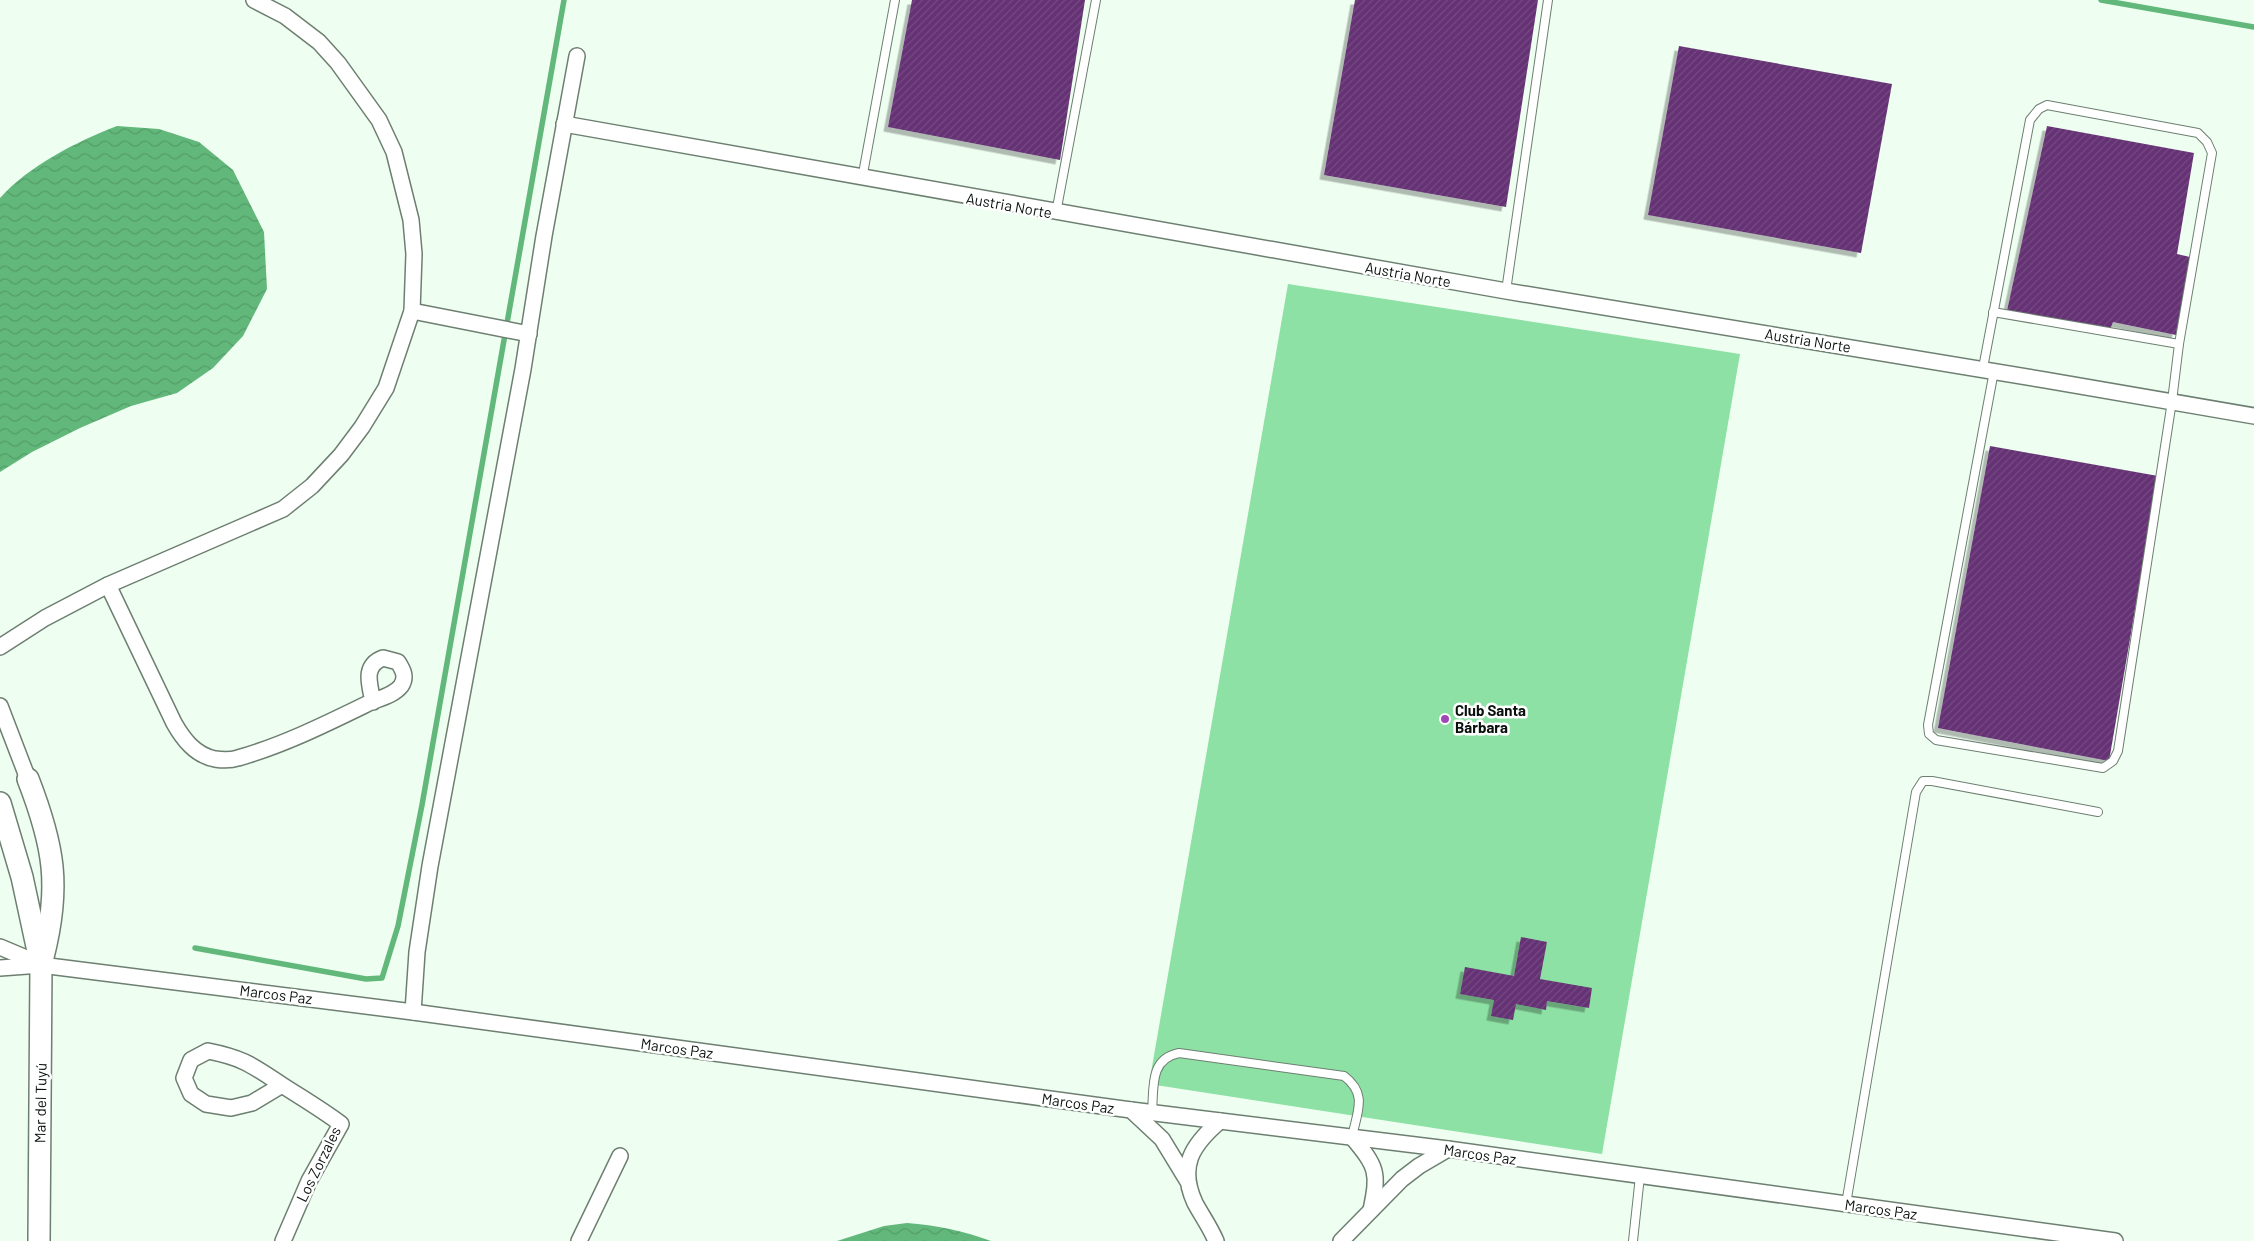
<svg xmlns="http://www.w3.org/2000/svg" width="2254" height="1241" font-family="Barlow,sans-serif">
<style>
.garden{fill:#8ee1a4}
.water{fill:url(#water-waves)}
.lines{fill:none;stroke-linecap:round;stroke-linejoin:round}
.stream{stroke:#62b87b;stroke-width:5.5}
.building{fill:url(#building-hatch);filter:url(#shadow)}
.lane-casing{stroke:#6d7f71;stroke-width:10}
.street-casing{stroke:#6d7f71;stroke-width:18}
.secondary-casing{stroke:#6d7f71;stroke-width:24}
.lane{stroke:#fff;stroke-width:8}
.street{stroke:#fff;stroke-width:15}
.secondary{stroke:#fff;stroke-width:21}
.poi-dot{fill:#9f49b7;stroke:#fff;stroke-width:2}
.labels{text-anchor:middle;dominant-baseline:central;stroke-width:5;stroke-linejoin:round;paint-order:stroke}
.street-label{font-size:15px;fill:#0a110c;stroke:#fff}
.poi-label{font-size:15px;font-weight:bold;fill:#0a110c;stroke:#fff;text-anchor:start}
</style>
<defs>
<pattern id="water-waves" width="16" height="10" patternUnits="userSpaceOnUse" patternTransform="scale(1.25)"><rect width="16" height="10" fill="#62b87b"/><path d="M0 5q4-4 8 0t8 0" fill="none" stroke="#549d69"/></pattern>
<pattern id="building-hatch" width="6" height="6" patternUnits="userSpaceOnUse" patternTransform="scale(1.25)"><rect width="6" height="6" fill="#653074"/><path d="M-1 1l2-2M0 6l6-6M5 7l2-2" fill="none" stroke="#754b81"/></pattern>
<filter id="shadow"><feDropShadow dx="-4.5" dy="4.5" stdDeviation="0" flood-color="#0004"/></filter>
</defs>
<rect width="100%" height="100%" fill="#eefef1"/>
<path class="garden" d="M1288 284 1740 354 1602 1154 1149 1084Z"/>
<g class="water">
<path d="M117 126 159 129 199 142 233 170 264 232 267 289 243 336 213 368 177 393 131 406 80 428 32 452 0 472V198C30 165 76 142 117 126Z"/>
<path d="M907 1223C936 1225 964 1231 991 1241H837L884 1226Z"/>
</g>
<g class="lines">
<g class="stream">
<path d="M2101 0 2254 27"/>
<path d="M195 948 366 979 382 978 398 926 422 805 564 0"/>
</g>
</g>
<g class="building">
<path d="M912 0H1085L1060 160 888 127Z"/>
<path d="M1355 0H1538L1506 207 1324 175Z"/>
<path d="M1679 46 1892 84 1861 253 1648 215Z"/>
<path d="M2047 126 2194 153 2177 254 2190 257 2176 335 2113 322 2110 330 2007 311Z"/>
<path d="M1990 446 2158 476 2109 761 1938 728Z"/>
<path d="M1521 937 1547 942 1540 979 1592 988 1589 1008 1547 1001 1546 1010 1516 1004 1513 1020 1491 1016 1494 1000 1460 994 1465 967 1514 976Z"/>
</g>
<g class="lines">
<defs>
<g id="lane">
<path d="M862 179 895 0"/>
<path d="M1056 213 1096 0"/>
<path d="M1506 291 1548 0"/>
<path d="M1993 312 2179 344"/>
<path d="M1983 368 2030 120 2039 109 2047 105 2198 133 2207 142 2212 153 2179 344 2172 401 2118 751 2113 761 2103 768 1936 740 1929 734 1928 725 1994 371"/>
<path d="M1152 1113C1154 1088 1149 1059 1179 1053L1344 1076C1368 1094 1357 1112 1352 1137"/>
<path d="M1846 1204 1916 792 1923 781H1932L2098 812"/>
<path d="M1633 1241 1640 1176"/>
</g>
<g id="street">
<path d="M564 124C878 182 1192 238 1506 291 1755 332 2005 372 2254 416"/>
<path d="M412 311 529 334"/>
<path d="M108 585 174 723C183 739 195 755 215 759 222 760 232 760 238 758 284 745 328 723 371 702 381 698 394 695 401 686 407 677 403 670 398 662L383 658C362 666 370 685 373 702"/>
<path d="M0 647 45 618 108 585 283 509 312 486 341 455 362 427 386 388 412 311 414 254 411 220 394 152 379 120 338 63 319 42 285 16 254 0"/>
<path d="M0 706 28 779"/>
<path d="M0 947 38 963"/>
<path d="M0 968 41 965 413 1012 1131 1110 1448 1149 2115 1241"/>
<path d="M413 1012 417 952 430 866 523 369 544 236 577 56"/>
<path d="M282 1085 252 1103 231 1108 206 1104 191 1094 184 1078 191 1060 208 1051C244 1058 253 1066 282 1085 302 1098 321 1109 341 1124L309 1181 283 1241"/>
<path d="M1131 1110 1162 1139 1187 1180"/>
<path d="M1352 1137C1377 1167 1379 1172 1371 1210"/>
<path d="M579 1241 620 1156"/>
<path d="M1216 1241C1210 1227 1202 1216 1195 1203 1178 1166 1192 1145 1220 1121"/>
<path d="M1341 1241 1402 1179 1419 1166 1448 1149"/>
</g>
<g id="secondary">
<path d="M28 779C54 846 61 886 43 957"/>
<path d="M0 803 22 877 41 965 39 1241"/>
</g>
</defs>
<use href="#lane" class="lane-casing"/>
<use href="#street" class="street-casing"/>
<use href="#secondary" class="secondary-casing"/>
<use href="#lane" class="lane"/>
<use href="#street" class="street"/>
<use href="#secondary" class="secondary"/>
</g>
<circle class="poi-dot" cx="1445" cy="719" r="5"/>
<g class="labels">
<g class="street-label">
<text transform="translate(1009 205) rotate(10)">Austria Norte</text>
<text transform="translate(1408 274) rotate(10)">Austria Norte</text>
<text transform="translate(1808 340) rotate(9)">Austria Norte</text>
<text transform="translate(276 994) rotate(7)">Marcos Paz</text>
<text transform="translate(677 1048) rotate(8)">Marcos Paz</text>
<text transform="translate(40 1103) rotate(-89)">Mar del Tuyú</text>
<text transform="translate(1078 1103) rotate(8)">Marcos Paz</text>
<text transform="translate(1480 1154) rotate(8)">Marcos Paz</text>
<text transform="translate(318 1164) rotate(-64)">Los Zorzales</text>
<text transform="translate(1881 1209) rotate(8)">Marcos Paz</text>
</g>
<g class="poi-label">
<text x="1455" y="710">Club Santa<tspan x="1455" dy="17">Bárbara</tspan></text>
</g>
</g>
</svg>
